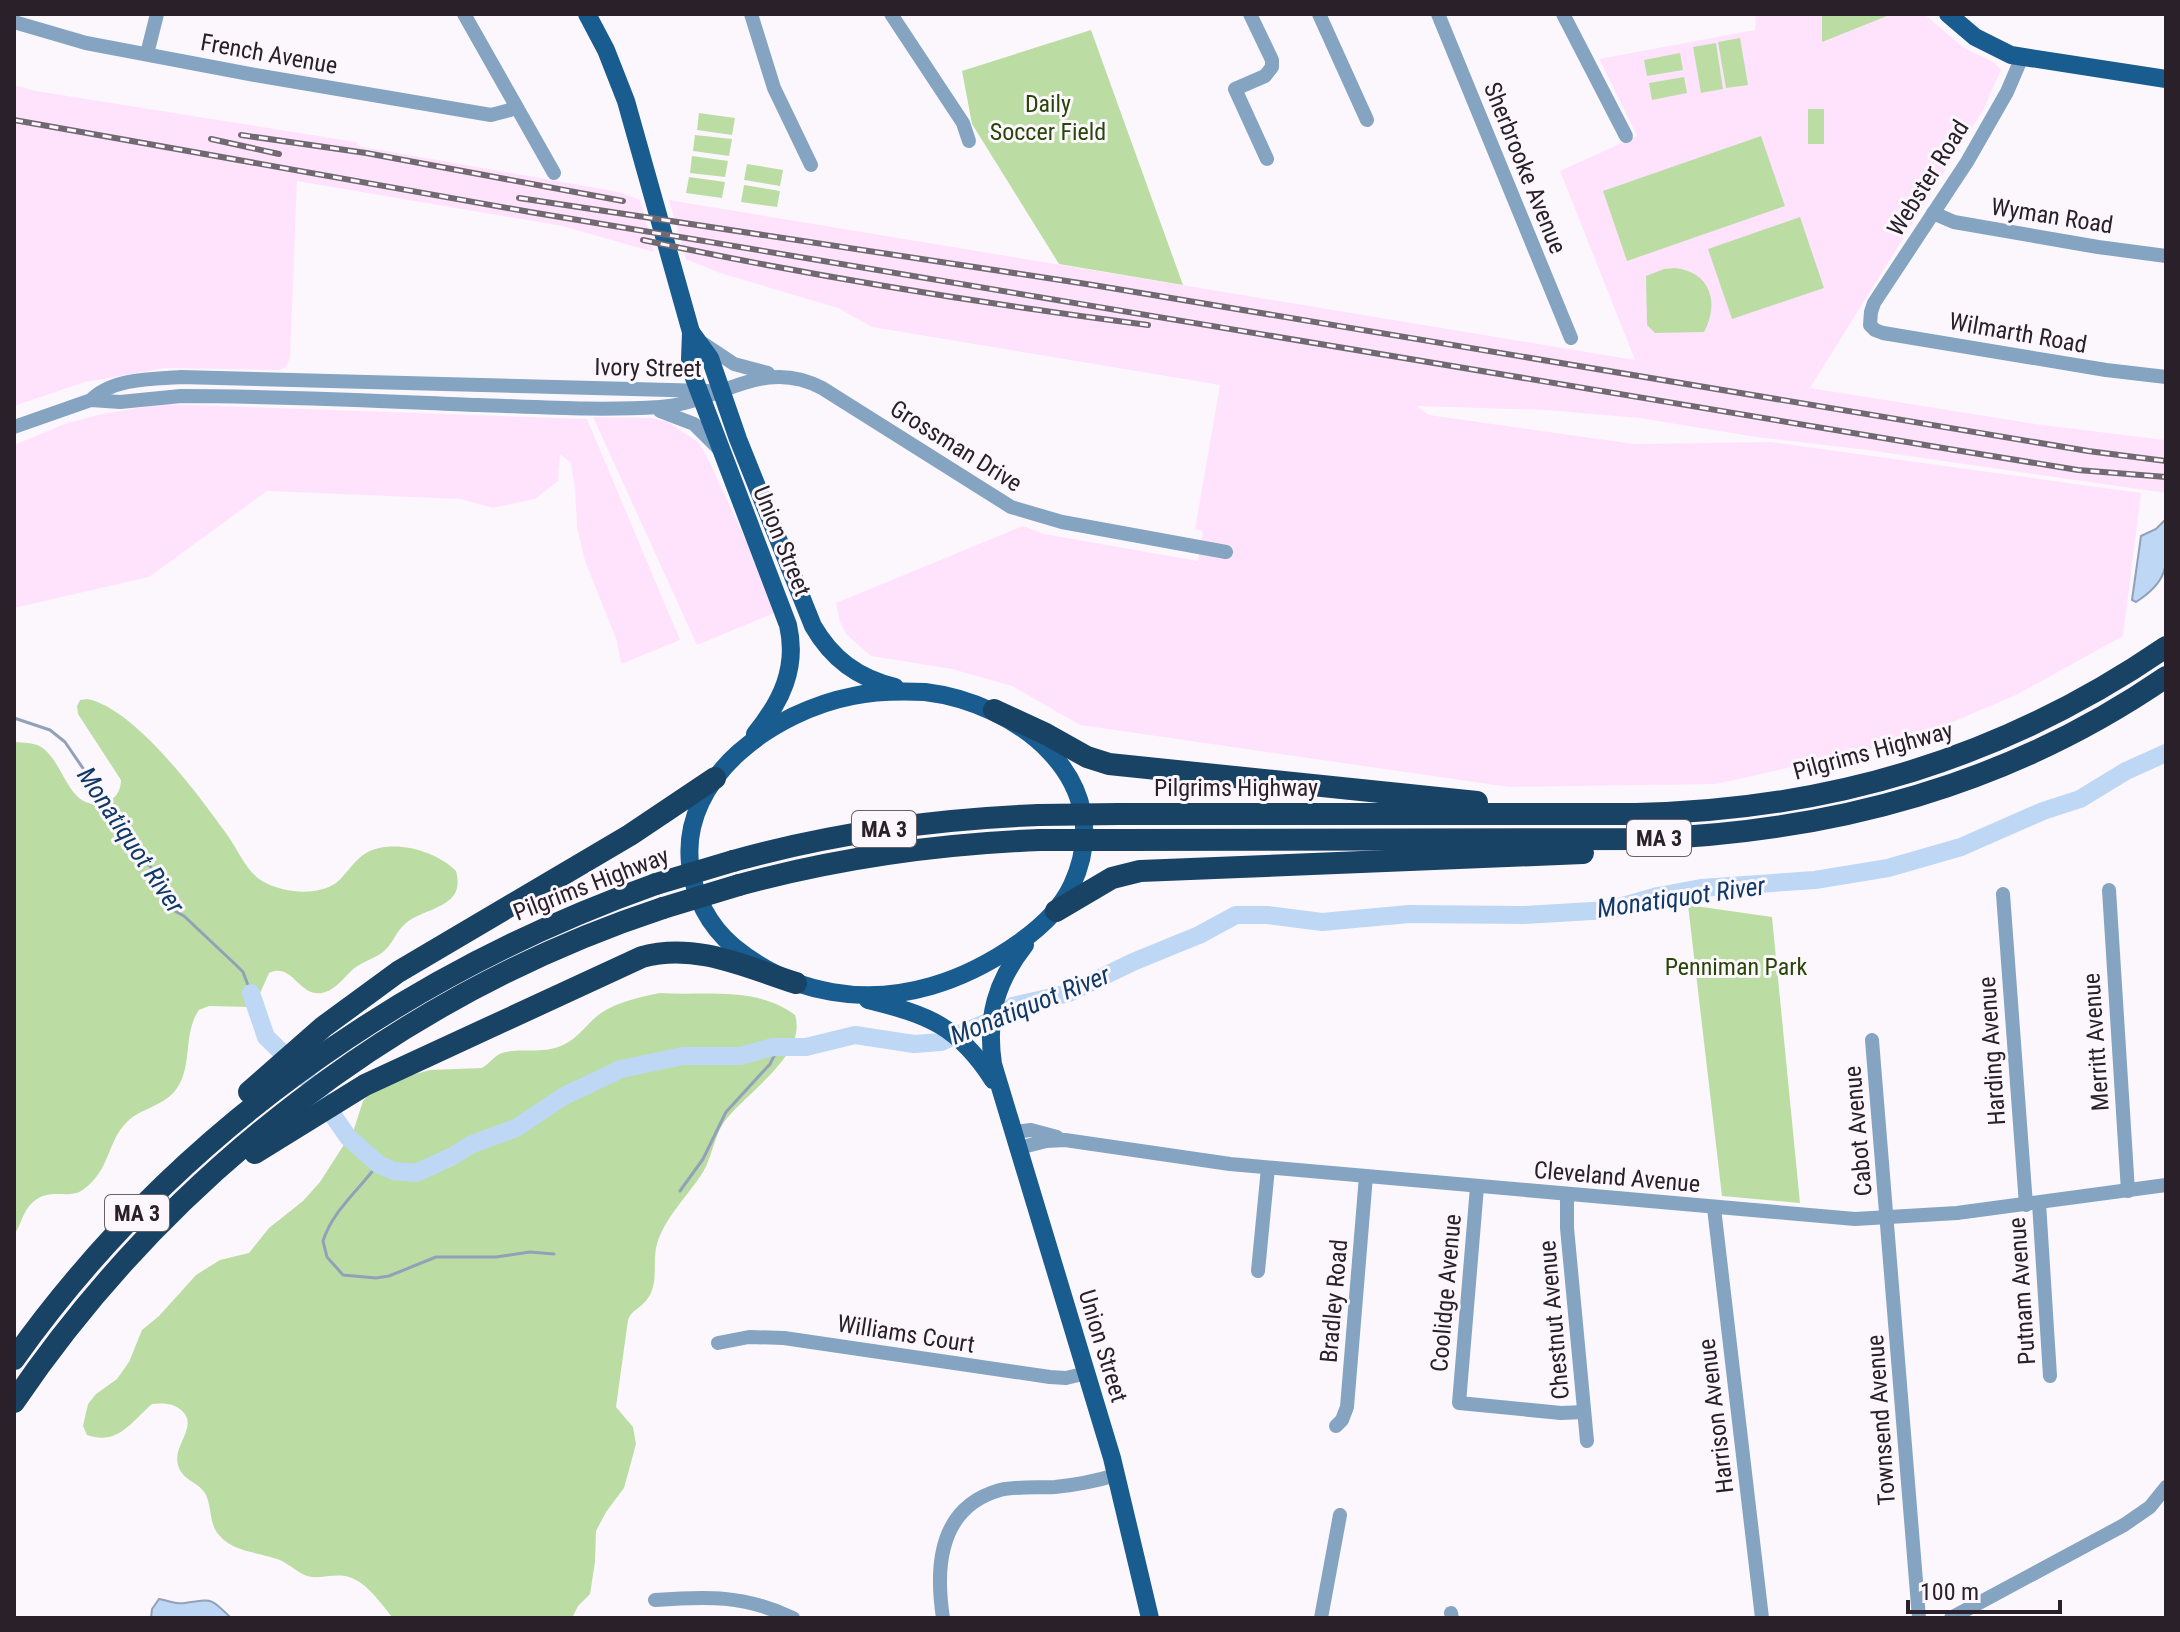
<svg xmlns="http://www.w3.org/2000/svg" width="2180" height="1632" font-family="'Roboto Condensed',sans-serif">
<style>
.built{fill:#ffe3fd}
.green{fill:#bbdda4}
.water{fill:#bed7f5;stroke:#92a0b8;stroke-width:2}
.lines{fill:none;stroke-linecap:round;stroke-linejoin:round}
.stream{stroke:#92a0b8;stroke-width:3}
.river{stroke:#bed7f5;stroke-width:18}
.minor{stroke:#84a4c2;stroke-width:14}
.major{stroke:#185c90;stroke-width:18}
.highway{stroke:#184365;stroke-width:22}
.rail-casing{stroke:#716971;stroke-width:6}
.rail{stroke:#fcf7fc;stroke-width:3;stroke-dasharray:9;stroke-linecap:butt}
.highway-bridge{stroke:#184365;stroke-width:22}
.labels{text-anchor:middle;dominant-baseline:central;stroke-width:6;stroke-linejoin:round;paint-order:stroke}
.shield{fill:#fcf7fc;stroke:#696069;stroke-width:2}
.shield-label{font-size:22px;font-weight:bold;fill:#2a202a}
.street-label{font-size:24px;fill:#2a202a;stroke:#fcf7fc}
.park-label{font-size:24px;fill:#284608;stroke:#fcf7fc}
.water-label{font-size:26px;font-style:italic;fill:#0f3a68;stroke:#fcf7fc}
</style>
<rect width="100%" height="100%" fill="#fcf7fc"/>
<g class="built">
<path d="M1756 14H1822V41L1892 14H1924L1964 48 1995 63 2001 70 1983 110 1810 388 2042 425 2166 440V493L1867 450 1756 437 1639 418 1546 410 1417 406 1429 415 1634 444 1771 442 2141 493 2123 636 2016 695 1941 727 1863 751 1716 784 1509 787 1080 725 1012 686 952 669 871 656 846 634 840 622 836 603 1023 526 1044 534 1198 561 1203 531 1195 529 1220 385 872 327 838 308 717 272 686 259 669 200 1635 360 1560 171 1637 136 1599 59 1755 30Z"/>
<path d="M14 85 36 91 357 142V146L619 192 640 200 654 252 562 226 297 181 290 358 286 367 279 370 166 368 85 382 14 406Z"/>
<path d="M162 404 587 419 680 640 621 664 617 641 585 561 577 527 575 489 571 463 560 454 558 481 535 499 493 508 460 499 267 491 149 577 14 608V445L67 423 102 414Z"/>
<path d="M593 417 652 418 668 422 698 442 707 457 779 611 697 645Z"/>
</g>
<g class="green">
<path d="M1822 14H1892L1822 42Z"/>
<path d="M1091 30 1183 285 1059 264 972 124 962 71Z"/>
<path d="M1740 38 1748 85 1726 88 1718 42Z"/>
<path d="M1716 43 1723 89 1701 93 1693 47Z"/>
<path d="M1680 53 1683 70 1647 76 1644 60Z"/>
<path d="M1684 77 1687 93 1652 100 1649 83Z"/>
<rect x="1808" y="109" width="16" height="35"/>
<path d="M699 113 735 118 732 135 697 130Z"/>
<path d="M695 135 732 139 729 156 693 151Z"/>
<path d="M1761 136 1785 206 1627 261 1603 191Z"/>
<path d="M692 156 728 161 725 177 690 173Z"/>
<path d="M747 164 783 170 780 186 744 180Z"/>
<path d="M689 177 725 182 722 198 686 193Z"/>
<path d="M744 185 780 191 777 207 741 202Z"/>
<path d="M1800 217 1824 288 1732 319 1708 249Z"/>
<path d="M1675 268C1710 272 1720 302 1704 332L1655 333 1647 325 1646 276 1664 269Z"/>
<path d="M87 699C134 707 201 798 228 836 240 853 247 874 266 883 285 893 317 896 336 883 347 874 354 860 366 853 392 838 437 851 456 871 458 878 459 888 454 895 444 909 419 912 406 923 396 931 393 944 383 952 376 958 364 961 356 967 345 975 337 990 322 993 298 997 293 962 269 973L257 1000 250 1007 209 1006 199 1010C182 1034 194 1069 174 1092 162 1106 140 1109 127 1122 107 1141 111 1169 84 1189 69 1201 50 1186 32 1203 23 1211 21 1225 14 1235V742C24 743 36 742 44 749 58 761 64 782 76 795 91 812 121 805 121 780L78 714 77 706 80 700Z"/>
<path d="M1688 905 1772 917 1800 1203 1722 1196Z"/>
<path d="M660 993C704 996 757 986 795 1015 808 1055 745 1093 724 1122 714 1137 712 1157 703 1172 688 1196 665 1217 657 1244 652 1261 659 1283 648 1298 642 1308 632 1309 628 1320L616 1407 633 1427 636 1444 624 1488 606 1512 596 1531 595 1562 590 1594 578 1606 572 1618H393C381 1604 368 1583 349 1577 337 1573 324 1578 312 1577 301 1576 291 1565 280 1560 260 1552 234 1553 219 1535 209 1524 212 1508 206 1495 200 1482 182 1481 178 1465 172 1445 200 1426 181 1410 173 1403 162 1403 152 1404 131 1422 118 1446 87 1435L83 1426 88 1404 96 1394 117 1379 129 1362 142 1330 159 1316 196 1275 220 1260 249 1253 269 1228 303 1201 320 1182 354 1129 363 1101 369 1094 412 1075 430 1070 482 1068C489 1064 494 1056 502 1053 520 1047 541 1055 563 1045 579 1038 587 1023 601 1013 617 1002 640 997 660 993Z"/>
</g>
<g class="water">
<path d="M2166 519C2166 559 2174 578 2136 602L2132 600 2141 536 2156 529Z"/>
<path d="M159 1599C167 1600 176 1605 185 1603 212 1599 210 1597 231 1618H151L152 1609Z"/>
</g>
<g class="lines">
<g class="stream">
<path d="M14 718 50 730 65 742 156 875 173 910 184 916 236 965 243 972 251 993"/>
<path d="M378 1164C359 1190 333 1210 323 1241L327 1257 343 1275 376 1278 389 1276 436 1257H496L530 1252 554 1254"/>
<path d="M680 1191 703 1159 726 1112 770 1064 779 1046"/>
</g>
<path class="river" d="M251 993 266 1037 304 1074 348 1137 378 1164 394 1171 416 1173 453 1156 470 1145 516 1128 564 1096 621 1069 683 1056H740L773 1047H806L855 1035 914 1044 941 1042 997 1018 1013 1006 1069 993 1133 962 1199 935 1236 915H1267L1322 922 1409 914 1524 915 1609 910 1658 896 1701 888 1815 880 1888 868 1961 847 2043 811 2080 799 2126 771 2166 753"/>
<g class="minor">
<path d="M464 14 554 173"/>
<path d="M751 14 774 88 811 165"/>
<path d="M891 14 963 123 969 141"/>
<path d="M1250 14 1272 60V67L1265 76 1235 89 1267 159"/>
<path d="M1319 14 1367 120"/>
<path d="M1438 14 1571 338"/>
<path d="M1563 14 1626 136"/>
<path d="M14 22 86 43 255 75 491 115 517 108"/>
<path d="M147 54 157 14"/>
<path d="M2022 57 2007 92 1967 162 1874 303 1871 312 1870 325 1875 330 1883 333 2106 370 2166 377"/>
<path d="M1933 213 1954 222 2098 247 2166 256"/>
<path d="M704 344 734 364 768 373"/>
<path d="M91 400C112 378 153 379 181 377L708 391"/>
<path d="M660 411 694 424 718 448"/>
<path d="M14 427 91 400 120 402 181 396C280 396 379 401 478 405 538 407 599 411 660 407 719 403 762 356 822 388L1011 507 1062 522 1226 552"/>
<path d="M2109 890 2128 1191"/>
<path d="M2003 894 2026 1205"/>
<path d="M1872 1040 1919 1618"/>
<path d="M1014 1132 1031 1130 1057 1137"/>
<path d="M1019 1148 1046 1141 1065 1140 1230 1164 1855 1219 1957 1213 2166 1185"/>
<path d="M1477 1187 1459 1403 1561 1413 1584 1412"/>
<path d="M1567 1195V1228L1587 1441"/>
<path d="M2039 1203 2050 1376"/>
<path d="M1714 1208 1762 1618"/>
<path d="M1258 1271 1268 1168"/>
<path d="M718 1343 749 1337 784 1338 1050 1377 1066 1378 1087 1373"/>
<path d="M1336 1426 1342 1420 1347 1407 1366 1176"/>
<path d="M655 1600C707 1596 744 1595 793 1618"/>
<path d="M1451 1613 1452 1618"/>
<path d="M943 1618C935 1566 939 1507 1000 1490 1018 1486 1037 1488 1055 1487 1076 1485 1096 1481 1116 1475"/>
<path d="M1321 1618 1340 1515"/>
<path d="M1951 1618 2124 1525 2150 1507 2166 1487"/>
</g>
<g class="major">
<path d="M587 14 606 50 626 101 691 332 690 359 694 378 788 625C798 668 781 702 755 734"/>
<path d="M1948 14 1975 37 2011 55 2166 79"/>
<path d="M691 332 710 358 738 439 813 626C832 659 858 678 895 687"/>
<path d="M925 692C1018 703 1120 781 1072 885 1061 909 1041 927 1020 942 965 981 900 1004 832 992 796 986 762 970 734 947 708 925 694 897 690 863 681 776 775 711 853 696 876 691 901 691 925 692Z"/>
<path d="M1025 945C996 982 986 1017 993 1064L1112 1458 1150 1618"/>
<path d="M868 1000C929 1015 958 1026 993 1080"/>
</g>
<g class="highway">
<path d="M994 710 1046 734 1087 757 1109 764 1477 802"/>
<path d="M1119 814H1635C1831 810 2004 758 2166 647"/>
<path d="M1120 840 1644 839C1833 832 2009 785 2166 677"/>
<path d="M733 861C833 833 935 819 1039 815"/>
<path d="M739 885C838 858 938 844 1040 840"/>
<path d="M1056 911 1112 878 1140 871 1583 853"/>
<path d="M249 1092 323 1027 398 972 630 835 715 778"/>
<path d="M255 1153 365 1085 642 957C695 942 746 967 796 983"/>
<path d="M14 1359C172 1137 400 975 656 884"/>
<path d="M14 1402C168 1175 401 994 663 908"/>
</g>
<defs>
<g id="rail">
<path d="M14 120 530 212 1949 449 2078 470 2166 477"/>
<path d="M241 135 366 153 623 201"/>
<path d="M211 139 279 154"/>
<path d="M519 198 1093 285 2088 451 2166 461"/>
<path d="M643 240C810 276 979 303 1148 325"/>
</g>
</defs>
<use href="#rail" class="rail-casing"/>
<use href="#rail" class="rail"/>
<g class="highway-bridge">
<path d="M1039 815 1119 814"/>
<path d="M1040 840H1120"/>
<path d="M656 884 733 861"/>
<path d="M663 908 739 885"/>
</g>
</g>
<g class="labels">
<g class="shield">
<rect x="852" y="811" width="64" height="36" rx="6"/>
<rect x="1627" y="820" width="64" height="36" rx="6"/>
<rect x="105" y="1195" width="64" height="36" rx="6"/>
</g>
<g class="shield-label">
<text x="884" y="829">MA 3</text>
<text x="1659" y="838">MA 3</text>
<text x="137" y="1213">MA 3</text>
</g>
<g class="street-label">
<text transform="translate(269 54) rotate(10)">French Avenue</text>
<text transform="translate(1525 168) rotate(68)">Sherbrooke Avenue</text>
<text transform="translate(1928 178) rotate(-58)">Webster Road</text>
<text transform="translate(2052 216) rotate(9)">Wyman Road</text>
<text transform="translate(2018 333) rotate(10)">Wilmarth Road</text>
<text transform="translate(648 368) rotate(1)">Ivory Street</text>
<text transform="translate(956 446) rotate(32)">Grossman Drive</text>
<text transform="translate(782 541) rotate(68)">Union Street</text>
<text transform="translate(1873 751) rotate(-15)">Pilgrims Highway</text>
<text x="1236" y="788">Pilgrims Highway</text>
<text transform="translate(591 884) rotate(-21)">Pilgrims Highway</text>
<text transform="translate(2096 1042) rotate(-94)">Merritt Avenue</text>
<text transform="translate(1992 1051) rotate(-94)">Harding Avenue</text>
<text transform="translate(1858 1131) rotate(-95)">Cabot Avenue</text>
<text transform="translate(1617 1177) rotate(5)">Cleveland Avenue</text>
<text transform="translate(2022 1291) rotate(-94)">Putnam Avenue</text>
<text transform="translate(1446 1293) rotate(-85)">Coolidge Avenue</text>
<text transform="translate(1334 1301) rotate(-85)">Bradley Road</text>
<text transform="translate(1554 1320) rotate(-95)">Chestnut Avenue</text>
<text transform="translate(906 1334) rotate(9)">Williams Court</text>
<text transform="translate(1103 1346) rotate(73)">Union Street</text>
<text transform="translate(1716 1416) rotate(-97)">Harrison Avenue</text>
<text transform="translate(1881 1420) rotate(-94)">Townsend Avenue</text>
</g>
<g class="park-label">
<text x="1048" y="104">Daily<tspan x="1048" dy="28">Soccer Field</tspan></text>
<text x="1736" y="967">Penniman Park</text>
</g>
<g class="water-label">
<text transform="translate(131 840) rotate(56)">Monatiquot River</text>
<text transform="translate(1681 897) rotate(-8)">Monatiquot River</text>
<text transform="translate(1030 1005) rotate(-22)">Monatiquot River</text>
</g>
</g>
<rect width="2180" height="1632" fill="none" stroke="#2a202a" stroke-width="32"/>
<path d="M1908 1600v12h152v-12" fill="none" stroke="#2a202a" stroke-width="4"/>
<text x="1920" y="1600" font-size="24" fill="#2a202a" stroke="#fcf7fc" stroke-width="6" paint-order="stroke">100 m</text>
</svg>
